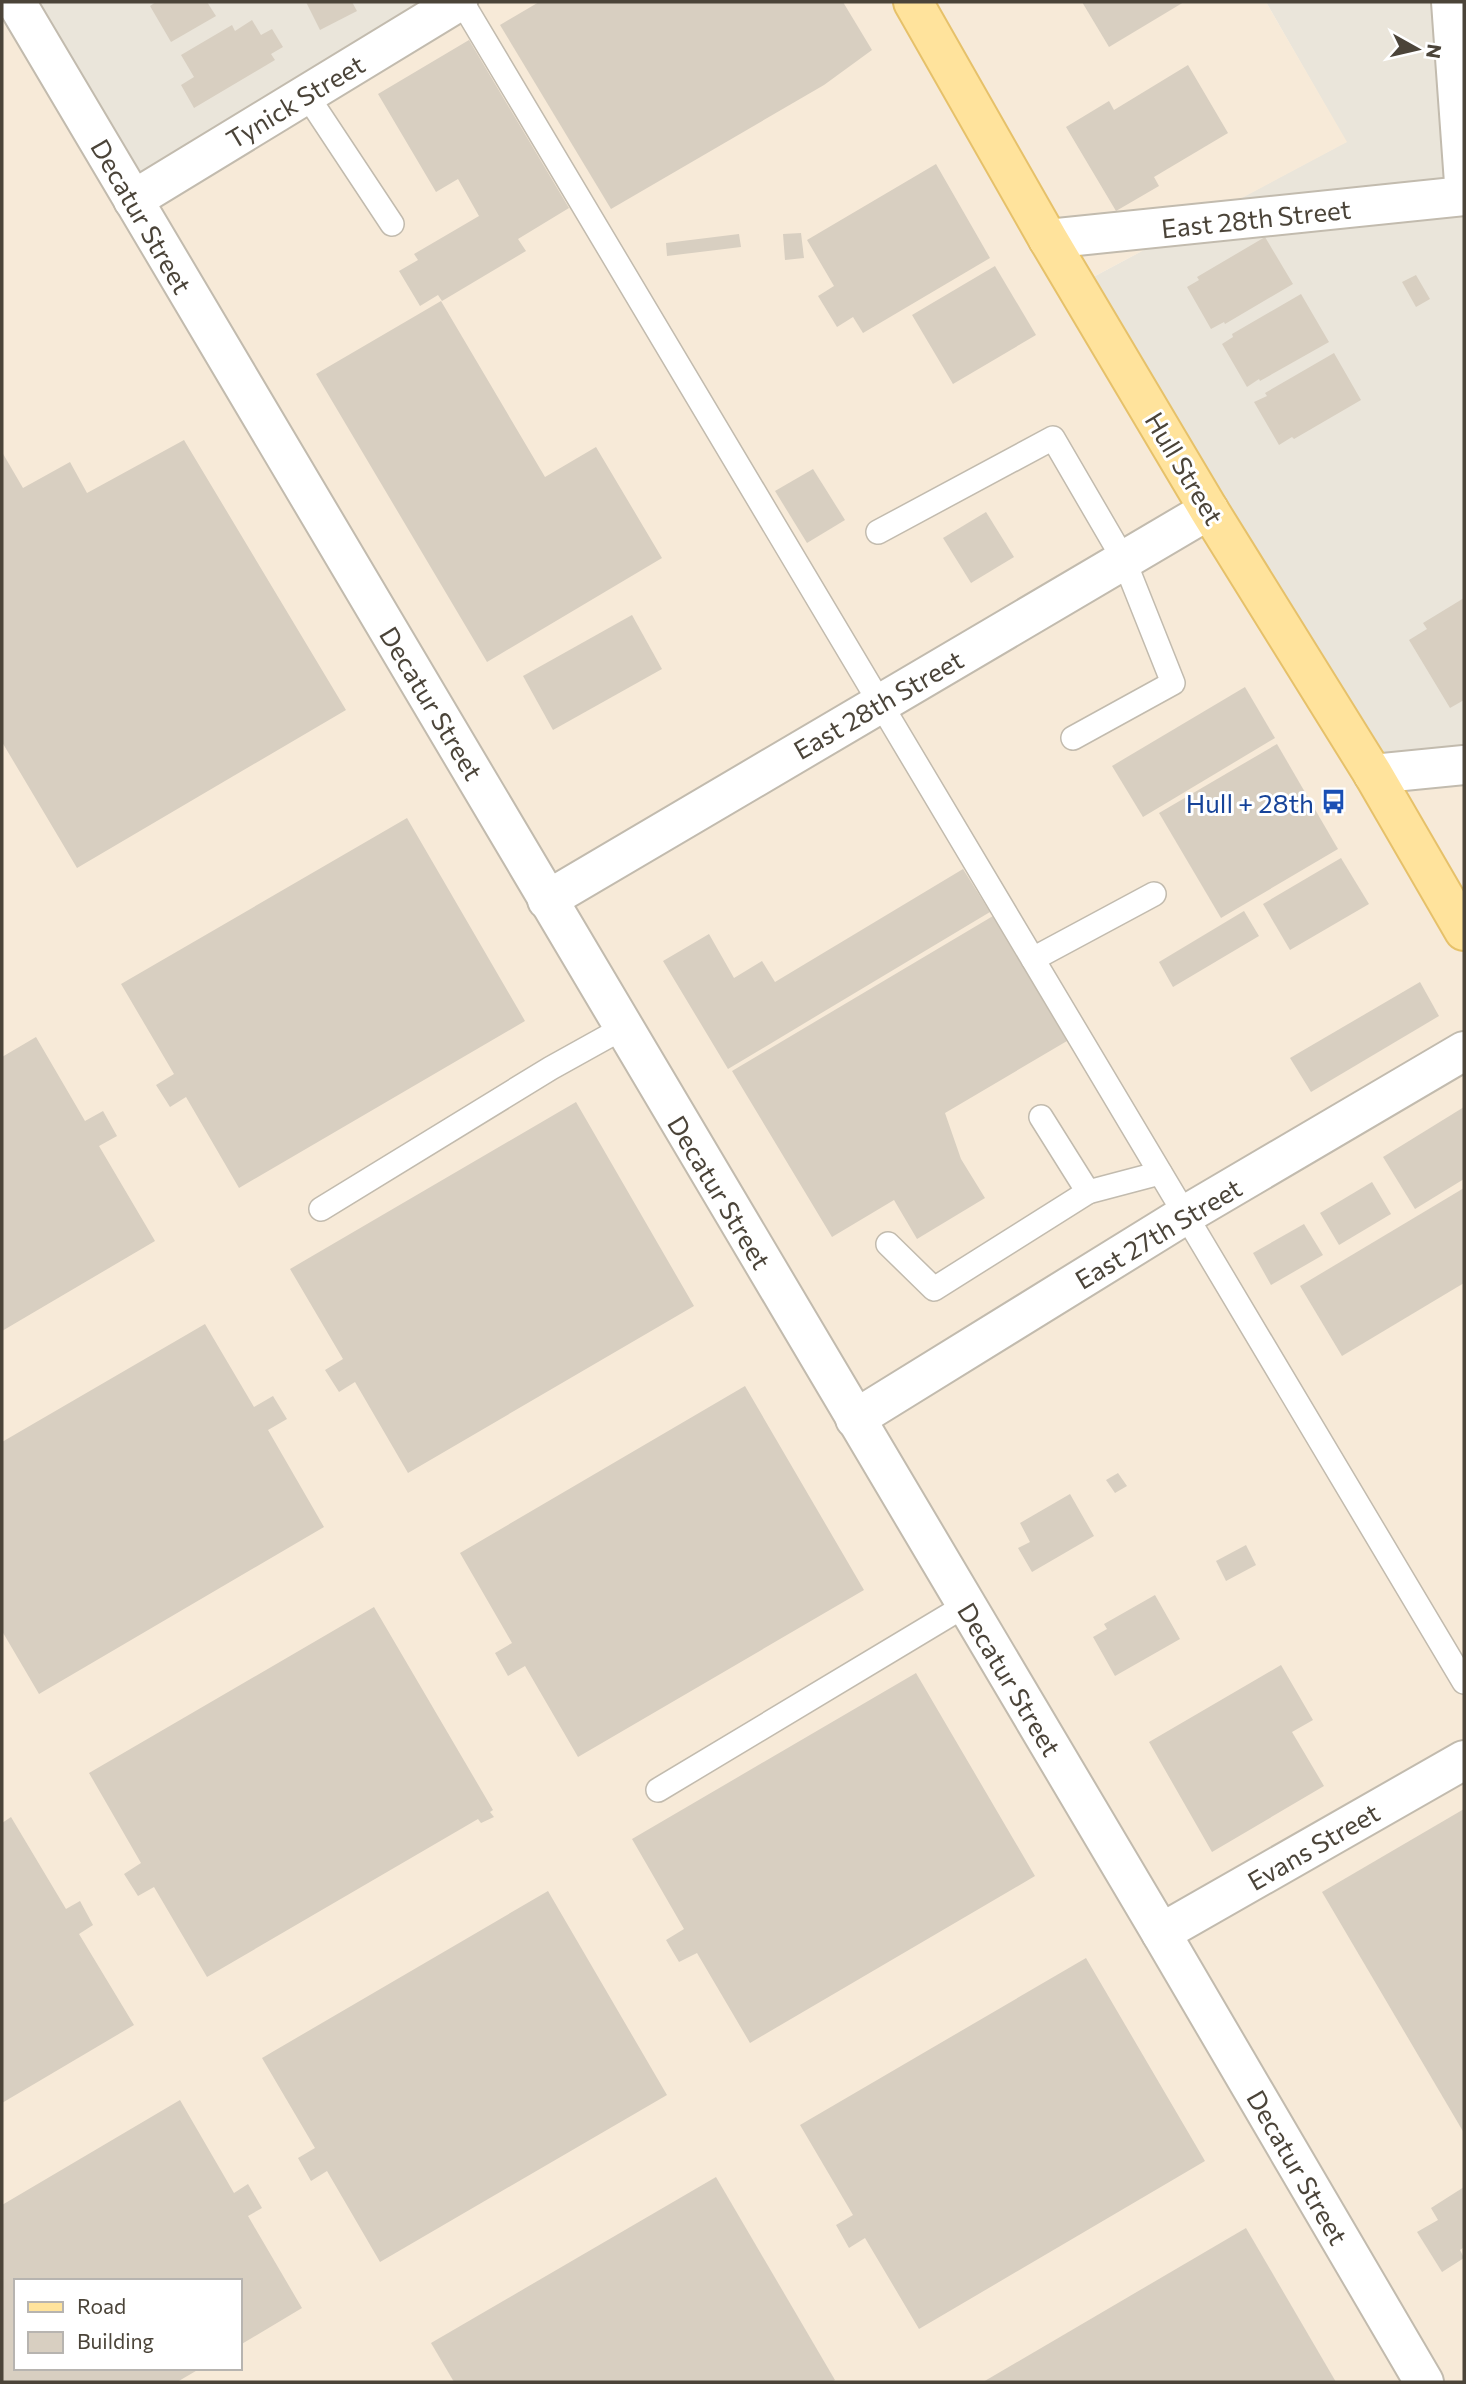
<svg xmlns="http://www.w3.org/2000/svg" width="1466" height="2384" font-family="Commissioner,sans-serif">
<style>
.residential{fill:#eae5da}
.commercial{fill:#f7ead8;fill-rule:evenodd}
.building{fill:#d8cfc1}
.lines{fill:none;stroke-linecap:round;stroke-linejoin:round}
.lane-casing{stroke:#c2bbae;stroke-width:26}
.street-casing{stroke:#c2bbae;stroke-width:42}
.primary-casing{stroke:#e6c16a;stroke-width:42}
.lane{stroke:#fff;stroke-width:23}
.street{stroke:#fff;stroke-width:38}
.primary{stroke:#ffe39c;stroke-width:38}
.labels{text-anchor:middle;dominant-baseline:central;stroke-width:6;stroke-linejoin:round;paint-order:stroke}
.street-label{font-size:26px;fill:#4b4439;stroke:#fff}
.transit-label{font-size:26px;fill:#164399;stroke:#fff;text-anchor:end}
</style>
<rect width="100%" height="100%" fill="#f6f3ec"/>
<g class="residential">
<path d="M9 2H452L124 192Z"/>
<path d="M1266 2H1464V766L1372 775 1082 283 1346 142Z"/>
</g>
<path class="commercial" d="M2 2 124 192 452 2H1266L1347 142 1082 283 1372 775 1464 766V2382H2ZM16 2281H240V2368H16Z"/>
<g class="building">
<path d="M156 2H207L216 16 171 42 150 6Z"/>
<path d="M306 2H352L357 11 320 30Z"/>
<path d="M539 2H843L872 50 824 85 611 209 500 25Z"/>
<path d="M1082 2H1184L1109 47Z"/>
<path d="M252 20 261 35 272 29 283 47 271 54 275 60 194 108 181 85 194 77 181 55 232 25 235 31Z"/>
<path d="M469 40 569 208 518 239 526 251 442 301 438 295 420 306 399 271 418 260 414 254 479 216 458 179 436 192 378 94Z"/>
<path d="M1188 65 1228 133 1154 177 1159 186 1116 211 1066 127 1109 101 1114 110Z"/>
<path d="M936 164 990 258 863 333 853 317 837 327 818 296 834 286 807 240Z"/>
<path d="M801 233 804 258 785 260 783 234Z"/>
<path d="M739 234 741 247 667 256 666 243Z"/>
<path d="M1265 237 1293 284 1225 324 1224 322 1211 329 1187 287 1199 280 1197 277Z"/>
<path d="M995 266 1036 335 953 384 912 315Z"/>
<path d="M1416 275 1430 299 1416 307 1402 282Z"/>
<path d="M1301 294 1329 342 1260 381 1259 379 1247 387 1222 344 1233 337 1232 334Z"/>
<path d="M441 301 545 477 596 447 662 558 487 662 316 374Z"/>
<path d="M1334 353 1361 400 1294 439 1292 437 1279 445 1254 402 1267 396 1265 393Z"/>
<path d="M184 440 346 710 77 868 2 742V452L23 488 70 462 87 493Z"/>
<path d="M813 469 845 520 807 543 775 491Z"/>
<path d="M986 512 1014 557 971 583 943 538Z"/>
<path d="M1464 598V700L1450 708 1409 640 1427 629 1423 623Z"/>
<path d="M632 615 662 669 553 730 523 676Z"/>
<path d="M1245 687 1275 738 1143 817 1112 766Z"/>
<path d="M1277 744 1338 849 1221 918 1159 813Z"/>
<path d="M407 818 525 1021 239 1188 186 1097 170 1107 156 1085 174 1074 121 984Z"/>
<path d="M1341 858 1369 904 1290 950 1263 904Z"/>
<path d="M963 869 990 912 728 1069 663 961 709 934 734 978 762 961 775 982Z"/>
<path d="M1244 911 1259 936 1173 987 1159 962Z"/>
<path d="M993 916 1067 1041 945 1113 961 1159 985 1198 917 1239 894 1200 832 1237 732 1071Z"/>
<path d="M1420 982 1439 1016 1311 1092 1290 1058Z"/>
<path d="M36 1037 85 1121 103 1111 117 1136 99 1146 155 1241 2 1331V1057Z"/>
<path d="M576 1102 694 1306 408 1473 355 1382 339 1392 325 1370 343 1359 290 1269Z"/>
<path d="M1464 1107V1179L1415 1209 1383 1157Z"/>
<path d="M1372 1182 1391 1214 1339 1245 1320 1213Z"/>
<path d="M1464 1188V1283L1342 1356 1300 1286Z"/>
<path d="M1304 1224 1323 1255 1271 1285 1253 1253Z"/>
<path d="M205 1324 254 1407 273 1396 287 1419 268 1430 324 1527 39 1694 2 1631V1442Z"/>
<path d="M745 1386 864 1590 578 1757 525 1666 508 1676 495 1653 512 1643 460 1553Z"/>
<path d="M1118 1473 1127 1486 1115 1493 1106 1480Z"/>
<path d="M1070 1494 1094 1536 1032 1572 1018 1548 1030 1542 1020 1523Z"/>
<path d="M1246 1545 1256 1565 1226 1581 1216 1561Z"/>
<path d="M1155 1595 1180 1639 1115 1676 1093 1637 1107 1629 1104 1624Z"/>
<path d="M374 1607 493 1810 490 1812 494 1817 481 1823 478 1819 207 1977 154 1887 138 1896 124 1874 141 1863 89 1773Z"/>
<path d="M1281 1665 1313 1720 1292 1732 1324 1786 1212 1852 1149 1742Z"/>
<path d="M916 1673 1035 1876 750 2043 697 1953 679 1962 666 1940 684 1929 632 1839Z"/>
<path d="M1464 1809V2133L1322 1892Z"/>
<path d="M11 1817 66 1909 80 1901 93 1925 79 1934 134 2025 2 2103V1823Z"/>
<path d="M548 1891 667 2095 380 2262 327 2171 311 2181 298 2158 315 2148 262 2058Z"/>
<path d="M1086 1958 1205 2161 919 2329 865 2238 849 2248 836 2225 853 2215 800 2125Z"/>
<path d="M180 2100 234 2193 248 2184 262 2208 248 2216 302 2308 240 2345V2281H16V2368H201L177 2382H2V2205Z"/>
<path d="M716 2177 835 2380 832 2382H454L431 2343Z"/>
<path d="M1464 2187V2247L1460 2250 1464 2258 1442 2272 1417 2232 1438 2220 1431 2208Z"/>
<path d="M1246 2228 1336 2382H983Z"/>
</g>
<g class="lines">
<defs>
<g id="lane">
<path d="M462 2 1464 1682"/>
<path d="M306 94 392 224"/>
<path d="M878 532 1053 438 1124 560 1173 683 1073 738"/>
<path d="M1033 959 1154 894"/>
<path d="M1041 1117 1088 1192 1160 1173"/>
<path d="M321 1209 551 1068 623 1028"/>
<path d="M888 1244 934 1289 1088 1192"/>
<path d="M658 1790 966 1605"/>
</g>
<g id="street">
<path d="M16 2 1161 1933 1424 2382"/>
<path d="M1451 2 1464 183"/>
<path d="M133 200 458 2"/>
<path d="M1048 239 1464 196"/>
<path d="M1373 774 1464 765"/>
<path d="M547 900 1209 510"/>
<path d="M855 1419 1185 1215 1464 1051"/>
<path d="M1161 1933 1464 1760"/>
</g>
<path id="primary" d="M913 2 1048 239 1209 510 1373 774 1464 931"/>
</defs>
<use href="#lane" class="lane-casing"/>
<use href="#street" class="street-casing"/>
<use href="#primary" class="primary-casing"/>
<use href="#lane" class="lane"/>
<use href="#street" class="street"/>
<use href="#primary" class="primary"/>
</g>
<defs>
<symbol id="bus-bare" viewBox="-9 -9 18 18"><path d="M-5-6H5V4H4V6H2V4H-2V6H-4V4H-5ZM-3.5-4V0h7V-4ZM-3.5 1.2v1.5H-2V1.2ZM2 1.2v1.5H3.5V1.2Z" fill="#1a4fb4" stroke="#fff" stroke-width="2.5" paint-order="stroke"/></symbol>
</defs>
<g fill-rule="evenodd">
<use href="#bus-bare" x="1316" y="784" width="35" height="35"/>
</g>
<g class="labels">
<g class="street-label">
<text transform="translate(295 101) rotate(-31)">Tynick Street</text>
<text transform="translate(142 216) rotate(60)">Decatur Street</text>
<text transform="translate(1256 218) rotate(-6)">East 28th Street</text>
<text transform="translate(1185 468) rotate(59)">Hull Street</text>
<text transform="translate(432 703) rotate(59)">Decatur Street</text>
<text transform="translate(878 704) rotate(-30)">East 28th Street</text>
<text transform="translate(720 1192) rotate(59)">Decatur Street</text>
<text transform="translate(1158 1233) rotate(-31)">East 27th Street</text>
<text transform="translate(1010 1679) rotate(59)">Decatur Street</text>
<text transform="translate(1313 1846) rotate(-30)">Evans Street</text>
<text transform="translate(1298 2167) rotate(60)">Decatur Street</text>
</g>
<g class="transit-label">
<text x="1314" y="802">Hull + 28th</text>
</g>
</g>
<rect width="1466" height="2384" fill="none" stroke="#4b4439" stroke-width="7"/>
<rect x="14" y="2279" width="228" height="91" fill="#ffffff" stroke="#b7b4b0" stroke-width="2"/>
<rect x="28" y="2302" width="35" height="10" fill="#ffe39c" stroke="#b7b4b0" stroke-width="2"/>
<text x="77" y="2314" font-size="21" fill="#4b4439">Road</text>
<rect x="28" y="2332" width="35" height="21" fill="#d8cfc1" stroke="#b7b4b0" stroke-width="2"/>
<text x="77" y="2349" font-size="21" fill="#4b4439">Building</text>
<g transform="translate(1417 49) rotate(98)" stroke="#ffffff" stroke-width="5" paint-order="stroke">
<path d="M0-5L12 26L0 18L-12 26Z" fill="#4b4439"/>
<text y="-10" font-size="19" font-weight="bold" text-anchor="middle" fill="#4b4439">N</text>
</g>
</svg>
